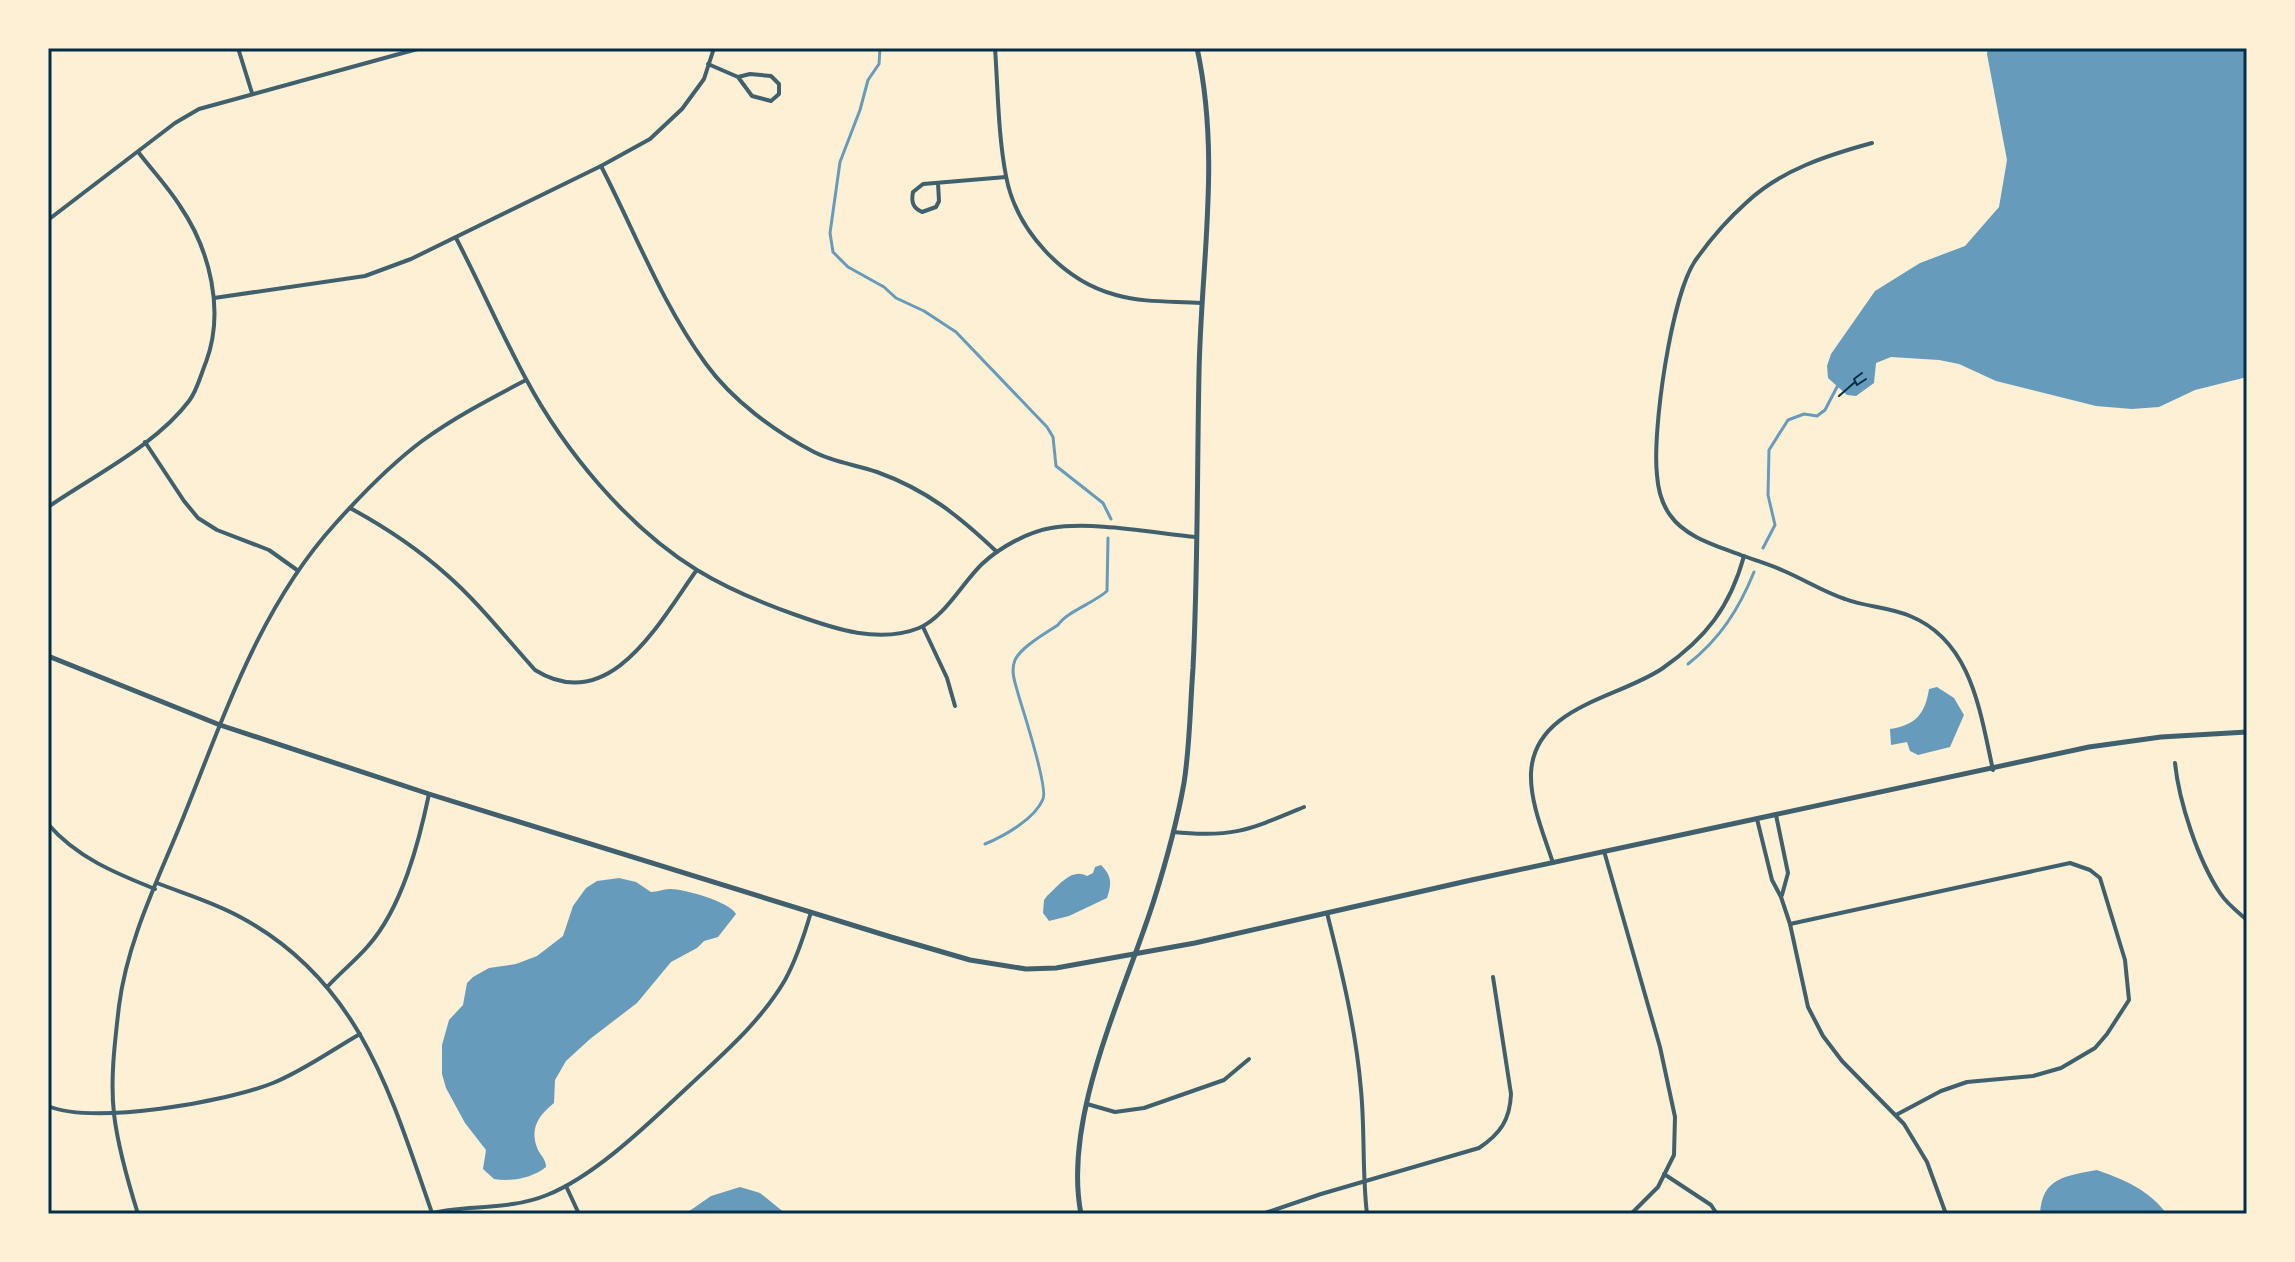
<svg xmlns="http://www.w3.org/2000/svg" width="2295" height="1262" font-family="Lato,sans-serif">
<style>
.water{fill:#669bbc}
.lines{fill:none;stroke-linecap:round;stroke-linejoin:round}
.stream{stroke:#669bbc;stroke-width:3}
.path{stroke:#003049;stroke-width:2}
.minor{stroke:#3f606c;stroke-width:4}
.tertiary{stroke:#3f606c;stroke-width:5}
.neatline{fill:none;stroke:#003049;stroke-width:3}
</style>
<rect width="100%" height="100%" fill="#fdf0d5"/>
<g class="water">
<path d="M1988 48H2247V377L2195 390 2159 407 2132 409 2096 406 1996 381 1959 364 1939 360 1891 357 1876 363 1874 383 1856 396 1847 395 1828 378 1827 366 1831 354 1875 291 1920 263 1965 246 1999 207 2007 160 1987 54Z"/>
<path d="M1937 687 1954 698 1964 715 1950 747 1918 755 1910 751 1907 742 1891 745 1890 729C1916 725 1925 714 1929 689Z"/>
<path d="M1101 865C1112 876 1112 884 1107 898L1069 916 1049 921 1043 913 1044 900 1047 896C1058 886 1072 867 1087 876L1093 873 1095 867Z"/>
<path d="M619 878 636 882 651 892C658 892 663 889 670 889 685 889 730 902 736 914L718 937 704 941 697 948 671 962 637 1003 590 1039 566 1061 555 1080 554 1103C538 1116 529 1129 538 1150 542 1157 546 1160 546 1167 532 1178 512 1182 494 1179L483 1169 486 1150 465 1123 446 1088 442 1074V1045L449 1020 463 1005 467 983 473 977 489 968 516 964 537 956 563 936 573 906 586 888 597 881Z"/>
<path d="M2097 1170C2125 1180 2149 1190 2167 1214H2040C2042 1177 2066 1176 2097 1170Z"/>
<path d="M740 1187 760 1193 786 1214H685L711 1196Z"/>
</g>
<g class="lines">
<g class="stream">
<path d="M880 48 879 64 868 80 860 110 840 162 830 233 833 252 848 267 884 287 896 298 924 311 956 332 1047 427 1053 437 1056 466 1103 503 1111 519"/>
<path d="M1763 548 1775 525 1768 495 1769 450 1788 420 1804 414 1817 416 1825 410 1837 387"/>
<path d="M1688 664C1720 639 1739 609 1754 572"/>
<path d="M985 844C1004 836 1035 819 1043 799 1048 788 1024 713 1019 697 1016 685 1010 672 1015 660 1021 647 1046 633 1058 625 1066 612 1094 603 1107 591L1108 538"/>
</g>
<g class="path">
<path d="M1862 373 1854 379 1857 385 1866 379"/>
<path d="M1839 396 1855 382"/>
</g>
<g class="minor">
<path d="M238 48 252 93"/>
<path d="M995 48C998 90 998 134 1006 176 1016 230 1063 281 1116 295 1144 303 1173 301 1201 303"/>
<path d="M708 64 738 77 752 96 771 101 779 94V84L771 76 750 74 738 77"/>
<path d="M601 166C635 232 662 304 706 364 732 400 774 431 814 452 833 462 857 465 877 472 927 490 959 516 997 552"/>
<path d="M938 183 939 201 936 207 922 212C913 208 911 202 913 192L923 184 1006 177"/>
<path d="M48 220 175 123 199 109 421 48"/>
<path d="M456 238C480 284 501 333 526 379 564 450 627 527 697 570 728 589 762 603 796 615 835 629 879 644 919 628 944 618 963 582 982 564 1000 547 1028 532 1051 528 1092 521 1154 533 1196 537"/>
<path d="M214 298 365 276 411 259 601 166 650 139 682 109 704 79 714 48"/>
<path d="M145 442 184 501 198 518 217 530 269 550 297 570"/>
<path d="M48 507C93 476 156 445 189 401 197 391 201 374 206 362 225 311 210 250 180 206 168 187 152 170 139 153"/>
<path d="M350 508C385 527 417 548 447 575 479 603 506 638 535 670 610 717 660 621 696 571"/>
<path d="M1743 556C1718 546 1686 538 1670 515 1662 504 1658 489 1657 475 1652 431 1671 297 1695 261 1709 241 1729 218 1747 202 1781 170 1828 155 1872 143"/>
<path d="M923 627 947 678 955 706"/>
<path d="M2175 763C2179 802 2198 860 2220 893 2227 904 2238 912 2247 920"/>
<path d="M1776 815 1788 873 1782 895"/>
<path d="M1757 819 1772 880 1781 897 1790 924 1808 1007 1823 1036 1842 1061 1904 1124 1927 1162 1946 1214"/>
<path d="M48 824C76 857 115 873 155 889"/>
<path d="M1173 832C1233 838 1249 830 1304 807"/>
<path d="M1604 851 1660 1047 1675 1117 1674 1155 1658 1187 1631 1214"/>
<path d="M1553 863C1544 835 1530 803 1531 773 1534 706 1620 698 1663 668 1706 638 1730 607 1744 556 1757 561 1771 565 1784 571 1805 580 1824 592 1845 599 1866 607 1889 607 1910 616 1972 641 1980 712 1993 770"/>
<path d="M157 883C185 894 216 903 242 918 360 982 391 1095 432 1213"/>
<path d="M1327 913C1342 972 1356 1030 1361 1090 1365 1131 1362 1173 1367 1214"/>
<path d="M1790 924 2070 863 2090 870 2100 878 2125 960 2129 1000 2107 1034 2095 1048 2061 1068 2033 1076 1967 1082 1941 1091 1896 1115"/>
<path d="M328 986C341 972 356 960 368 946 402 908 419 842 429 794"/>
<path d="M1087 1104 1115 1112 1144 1108 1224 1080 1249 1059"/>
<path d="M48 1106C94 1125 226 1102 273 1083 303 1071 332 1050 360 1034"/>
<path d="M1664 1174 1711 1205 1717 1214"/>
<path d="M566 1186 579 1214"/>
<path d="M138 1214C128 1182 118 1148 114 1114 110 1079 115 1041 119 1006 127 942 157 882 181 823 223 720 258 609 335 524 361 495 390 465 422 441 455 417 490 399 526 380"/>
<path d="M427 1214C466 1204 508 1211 547 1195 597 1175 651 1121 691 1084 725 1052 761 1021 785 980 797 958 804 936 811 912"/>
<path d="M1262 1214 1321 1194 1479 1148C1500 1134 1510 1120 1511 1094L1493 977"/>
</g>
<g class="tertiary">
<path d="M48 656 220 725 429 794 891 937 970 960 1026 969 1056 968 1195 943 1467 881 2089 747 2161 737 2247 732"/>
<path d="M1081 1214C1062 1117 1125 992 1154 900 1166 862 1177 822 1184 783 1190 745 1190 707 1193 668 1198 570 1197 471 1199 373 1201 262 1221 158 1197 48"/>
</g>
</g>
<rect width="2295" height="1262" fill="none" stroke="#fdf0d5" stroke-width="100"/>
<rect x="50" y="50" width="2195" height="1162" class="neatline"/>
</svg>
